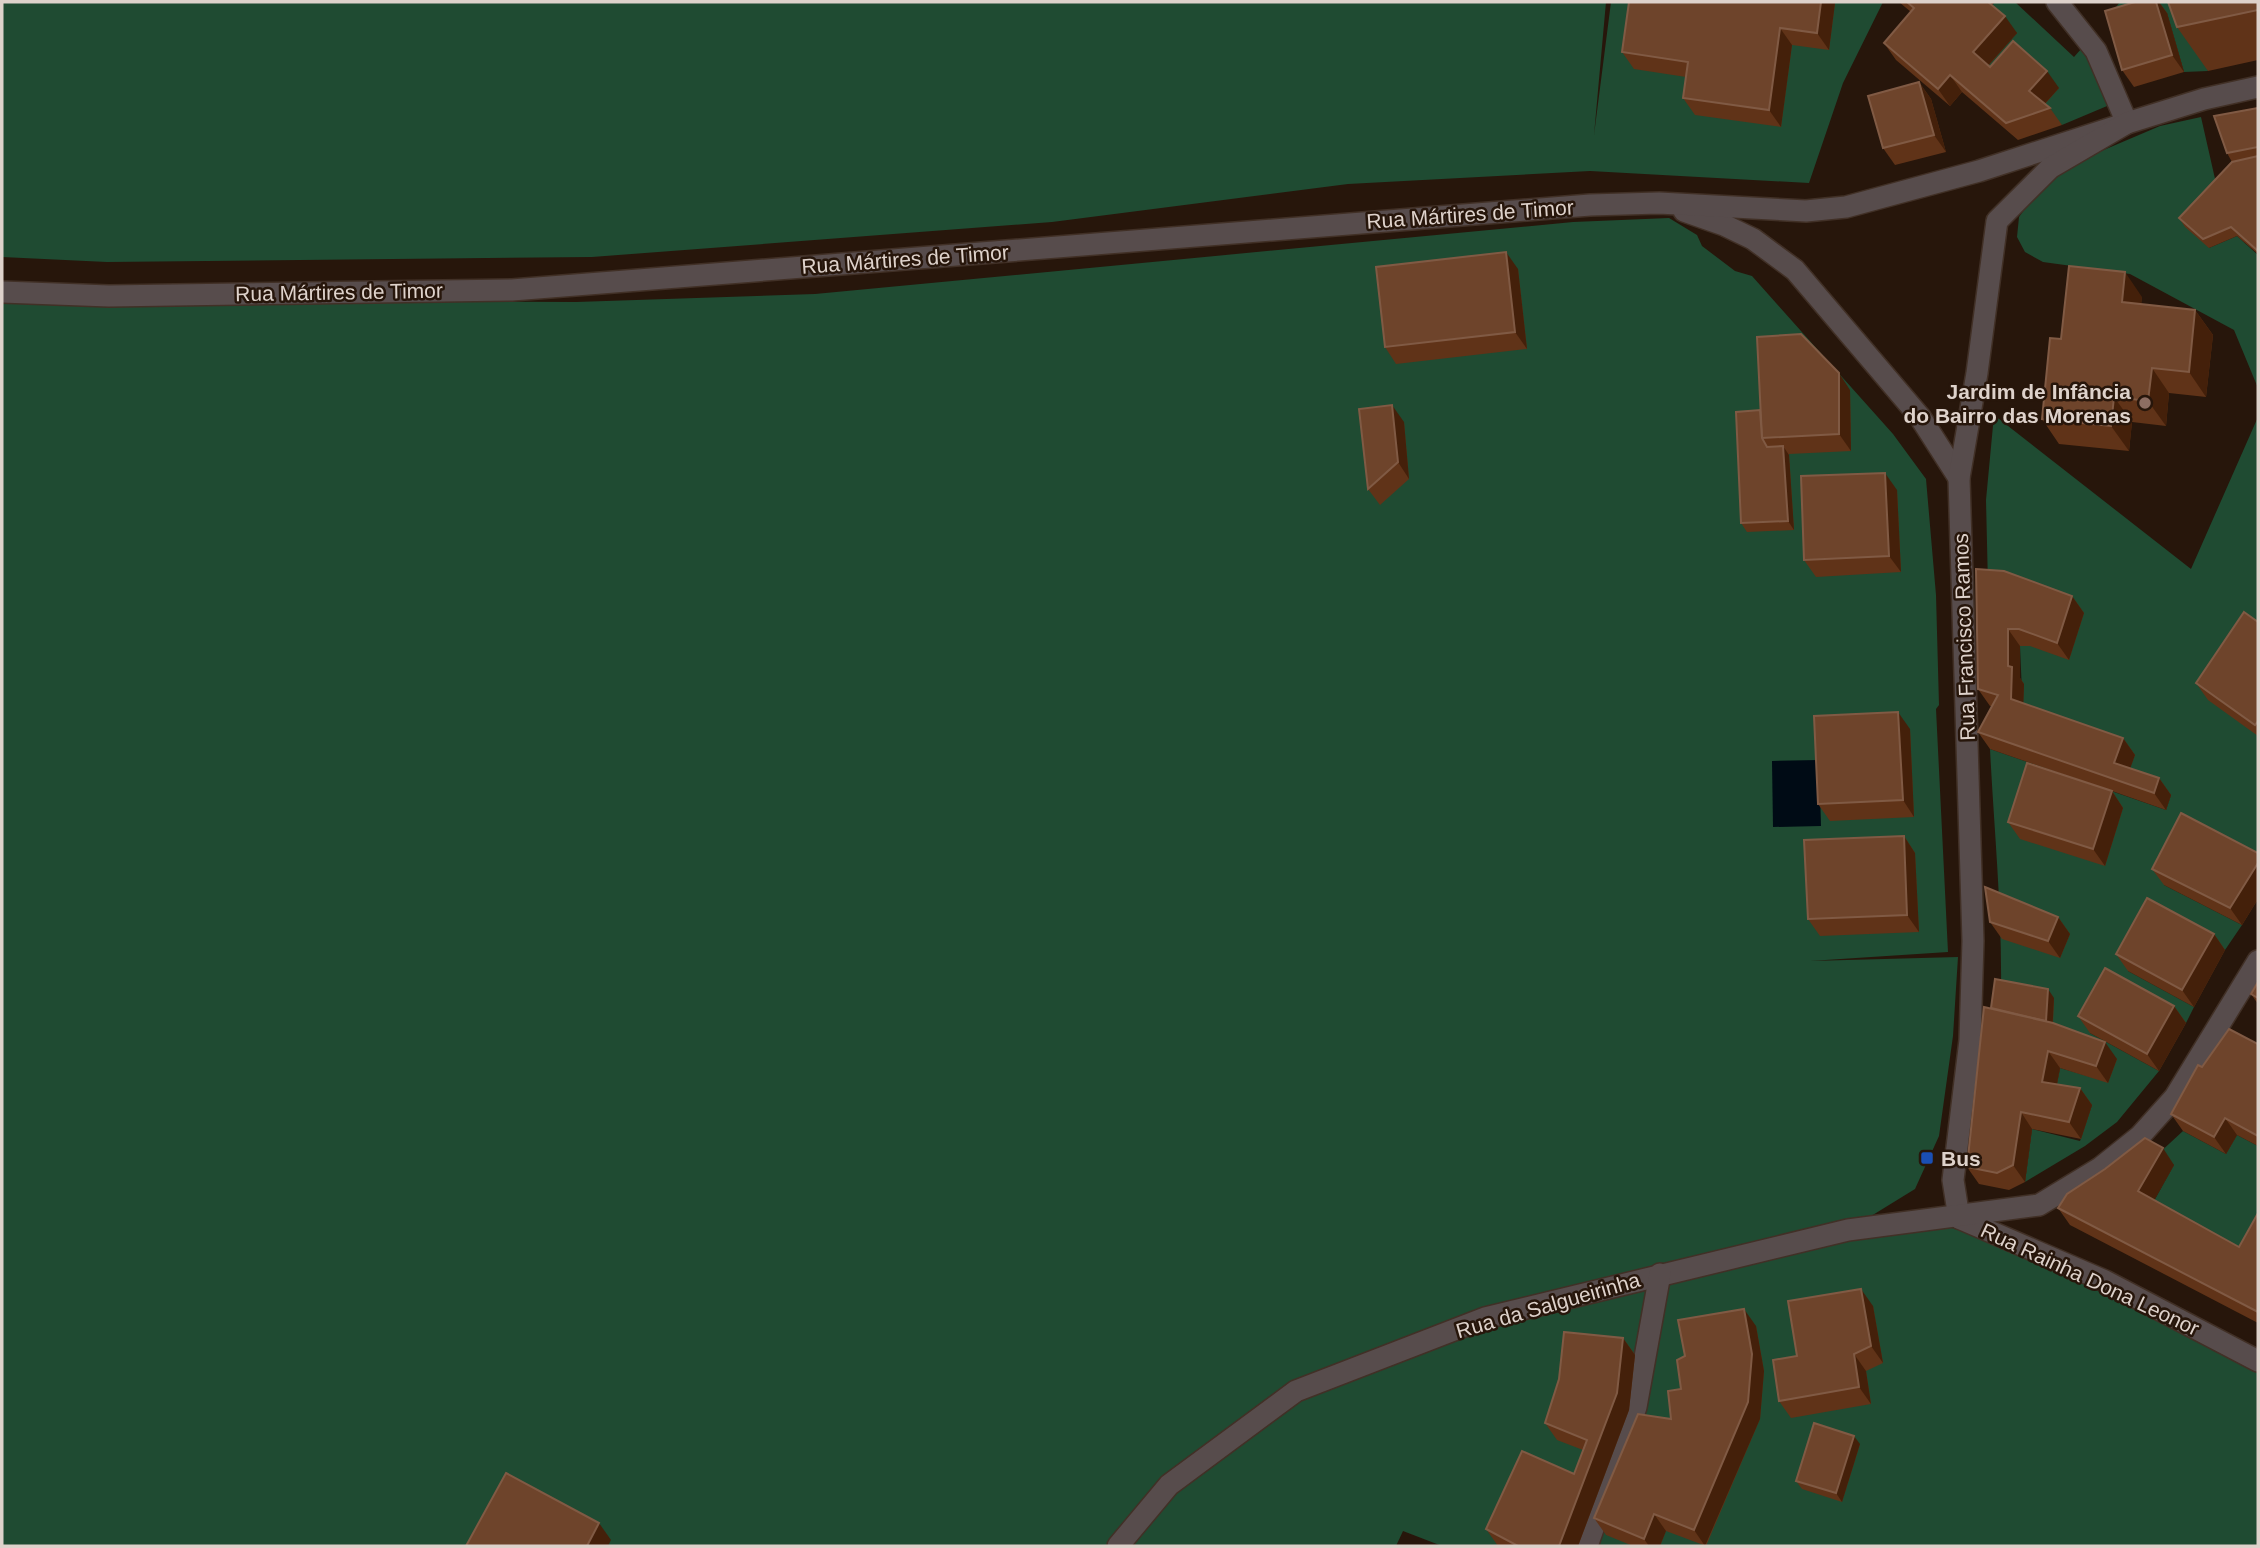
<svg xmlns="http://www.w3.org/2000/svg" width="2260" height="1548" font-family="Arial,sans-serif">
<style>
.green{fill:#1f4b32}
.water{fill:#000b15}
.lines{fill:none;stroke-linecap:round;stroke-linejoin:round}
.minor-casing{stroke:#413026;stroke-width:24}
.minor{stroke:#574c4c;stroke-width:21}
.wall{fill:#603318}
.shaded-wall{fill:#44200a}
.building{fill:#6e442b;stroke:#805a44;stroke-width:2}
.education-dot{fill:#8d6e63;stroke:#27160b;stroke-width:2.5}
.transit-dot{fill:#1a4fb4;stroke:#27160b;stroke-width:2.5}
.labels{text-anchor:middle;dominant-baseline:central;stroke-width:5;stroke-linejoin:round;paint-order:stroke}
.street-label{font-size:21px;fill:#ded2cb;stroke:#27160b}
.poi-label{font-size:21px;font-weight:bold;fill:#ded2cb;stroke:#27160b;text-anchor:end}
</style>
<rect width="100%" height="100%" fill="#27160b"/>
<g class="green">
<path d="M2 2H1606L1594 135 1611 2H1643L1792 45 1822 2H1883L1843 83 1809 183 1590 171 1348 184 1052 222 592 257 107 262 2 257Z"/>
<path d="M1995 2H2015L2074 57 2089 40 2119 101 2062 125 1985 69 2017 33 1989 9Z"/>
<path d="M2120 2H2184L2208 71 2184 72 2167 13 2112 12Z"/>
<path d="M2201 117 2218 192 2209 248 2237 236 2258 255V388L2234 330 2130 274 2043 262 2025 252 2017 237 2019 217 2052 172 2160 126Z"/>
<path d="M1669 218 1697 235 1702 246 1735 271 1752 276 1893 434 1926 479 1936 595 1939 705 1936 709 1948 952 1810 961 1958 957 1953 1036 1939 1136 1915 1189 1850 1229 1957 1227 2107 1294 2258 1372V1546H1442L1403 1531 1396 1546H2V299L576 302 815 294 1573 222Z"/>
<path d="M1994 415 2191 569 2258 417V864L2164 885 2242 925 2225 950 2128 971 2194 1007 2186 1023 2117 985 2090 1033 2159 1071 2117 1122 2085 1146 2025 1182 2032 1129 2080 1141 2092 1105 2054 1099 2060 1068 2108 1082 2082 1045 2001 988C2002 909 1994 829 1990 749L2166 810 2171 795 2126 780 2134 755 2023 716 2020 646 1988 586 1986 500Z"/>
<path d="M2183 1131 2226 1154 2237 1135 2258 1146V1252L2251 1264 2150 1208 2174 1165 2157 1155Z"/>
</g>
<path class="water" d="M1819 760 1821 826 1773 827 1772 761Z"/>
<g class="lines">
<defs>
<g id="minor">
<path d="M1684 211 1724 225 1753 239 1795 270 1920 417 1959 478"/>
<path d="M2 292 109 296 512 290 1590 205 1659 203 1806 211 1846 207 1979 171 2127 123 2096 51 2057 2"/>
<path d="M1959 1218 1953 1180 1970 1040 1973 941 1959 478 1977 373 1997 221 2050 168 2127 123 2204 99 2258 87"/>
<path d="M1959 1218 2105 1281 2258 1361"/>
<path d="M1118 1546 1169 1485 1296 1391 1485 1318 1848 1230 2039 1205 2100 1168 2140 1136 2175 1097 2258 961"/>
<path d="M1587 1546 1636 1407 1660 1274"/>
</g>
</defs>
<use href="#minor" class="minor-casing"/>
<use href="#minor" class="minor"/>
</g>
<g class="wall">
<path d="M1629 2H1834L1835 3 1829 50 1792 45 1781 127 1695 115 1683 98 1686 77 1634 69 1622 52Z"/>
<path d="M1899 2H1995L1992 5 2017 33 1989 65 1990 67 2059 88 2045 104 2050 108 2062 125 2018 140 1962 92 1950 106 1896 60 1884 43 1911 12Z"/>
<path d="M2135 2H2159L2167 13 2184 72 2134 87 2122 70Z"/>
<path d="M2258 2V60L2208 71 2177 27Z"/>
<path d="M1919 82 1931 99 1946 152 1895 165 1883 148Z"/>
<path d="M2258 108V254L2237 236 2209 248 2185 227 2179 218 2232 162 2227 153Z"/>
<path d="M1518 269 1527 349 1396 364 1385 347Z"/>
<path d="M2142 297 2141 304 2195 310 2213 335 2206 397 2169 393 2166 426 2132 422 2129 451 2059 444 2042 419 2061 339Z"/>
<path d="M1850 390 1851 451 1789 454 1794 530 1747 532 1741 523 1760 410Z"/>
<path d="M1404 422 1409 479 1380 505 1368 489Z"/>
<path d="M1897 490 1901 572 1816 577 1804 560Z"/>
<path d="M1976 569 2072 596 2084 613 2069 660 2030 646H2020V678L2024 684 2023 703 2123 738 2135 755 2130 768 2159 778 2171 795 2166 810 2112 791 2123 808 2105 866 2020 839 2008 822 2091 784 1990 749 1978 732 1992 706H1990L1978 689Z"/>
<path d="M2258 622V736L2208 700 2196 683Z"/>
<path d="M1910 729 1914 817 1830 821 1818 804Z"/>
<path d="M1904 836 1915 853 1919 932 1820 936 1808 919Z"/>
<path d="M2258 853V899L2242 925 2164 885 2152 869Z"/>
<path d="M2058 917 2070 934 2060 958 2002 939 1990 922Z"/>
<path d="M2214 934 2225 950 2194 1007 2128 971 2116 954Z"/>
<path d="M2258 982V1004L2251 994Z"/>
<path d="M2054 998 2053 1023 2117 1059 2108 1083 2060 1068 2057 1084 2080 1088 2092 1105 2081 1139 2032 1129 2025 1182 2009 1190 1979 1184 1967 1167Z"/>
<path d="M2174 1006 2186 1023 2159 1071 2090 1033 2078 1016Z"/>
<path d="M2258 1044V1146L2237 1135 2226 1154 2183 1131 2171 1114 2202 1067Z"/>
<path d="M2174 1165 2154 1200 2239 1247 2258 1213V1323L2070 1225 2058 1208Z"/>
<path d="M1873 1306 1883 1363 1866 1371 1871 1404 1791 1418 1779 1401 1797 1356Z"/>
<path d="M1756 1326 1764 1371 1760 1419 1706 1546 1666 1531 1660 1546H1633L1606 1535 1594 1518 1671 1419 1681 1389 1685 1356Z"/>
<path d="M1623 1338 1635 1355 1629 1410 1578 1546H1498L1486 1529 1574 1474 1583 1450 1557 1440 1545 1423 1559 1379Z"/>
<path d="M1860 1444 1842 1502 1802 1489 1796 1481Z"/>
</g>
<g class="shaded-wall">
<path d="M1821 2H1834L1835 3 1829 50 1817 33Z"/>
<path d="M2156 2H2159L2167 13 2184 72 2172 55Z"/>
<path d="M2005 16 2017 33 1985 69 1973 52Z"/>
<path d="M1780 28 1792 45 1781 127 1769 110Z"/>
<path d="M2047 71 2059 88 2041 108 2029 91Z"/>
<path d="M1950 75 1962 92 1950 106 1938 89Z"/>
<path d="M1919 82 1931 99 1946 152 1934 135Z"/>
<path d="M1506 252 1518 269 1527 349 1515 332Z"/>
<path d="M2125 272 2142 297 2139 327 2122 302Z"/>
<path d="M2195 310 2213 335 2206 397 2189 372Z"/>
<path d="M2152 368 2169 393 2166 426 2148 401Z"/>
<path d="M1839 373 1850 390 1851 451 1839 434Z"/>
<path d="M2114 397 2132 422 2129 451 2111 426Z"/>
<path d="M1392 405 1404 422 1409 479 1398 462Z"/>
<path d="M1783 446 1789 455 1794 530 1788 521Z"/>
<path d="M1885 473 1897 490 1901 572 1889 556Z"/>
<path d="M2072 596 2084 613 2069 660 2057 643Z"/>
<path d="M2008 629 2020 646V678L2024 684 2023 716 2011 699 2008 666Z"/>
<path d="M1898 712 1910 729 1914 817 1903 800Z"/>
<path d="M2123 738 2135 755 2126 780 2114 763Z"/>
<path d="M2159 778 2171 795 2166 810 2154 793Z"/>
<path d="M2112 791 2123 808 2105 866 2093 849Z"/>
<path d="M1904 836 1915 853 1919 932 1907 915Z"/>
<path d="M2258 863V899L2242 925 2230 908Z"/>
<path d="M2058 917 2070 934 2060 958 2048 941Z"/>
<path d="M2214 934 2225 950 2194 1007 2182 990Z"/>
<path d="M2048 989 2054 998 2052 1036 2046 1028Z"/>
<path d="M2174 1006 2186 1023 2159 1071 2147 1054Z"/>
<path d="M2105 1042 2117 1059 2108 1083 2096 1066Z"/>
<path d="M2048 1051 2060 1068 2054 1099 2042 1082Z"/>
<path d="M2080 1088 2092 1105 2081 1139 2069 1122Z"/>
<path d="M2021 1112 2032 1129 2025 1182 2013 1165Z"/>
<path d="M2225 1118 2237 1135 2226 1154 2214 1137Z"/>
<path d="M2163 1148 2174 1165 2150 1208 2138 1191Z"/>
<path d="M1861 1289 1873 1306 1883 1363 1871 1346Z"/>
<path d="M1744 1309 1756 1326 1764 1371 1760 1419 1705 1546 1694 1530Z"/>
<path d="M1623 1338 1635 1355 1629 1410 1578 1546H1559Z"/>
<path d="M1854 1354 1866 1371 1871 1404 1859 1387Z"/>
<path d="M1854 1436 1860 1444 1842 1502 1836 1493Z"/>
<path d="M1654 1514 1666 1531 1660 1546H1649L1644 1539Z"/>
<path d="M599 1523 611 1540 608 1546H587Z"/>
</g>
<g class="building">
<path d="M1629 2H1821L1817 33 1780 28 1769 110 1683 98 1688 62 1622 52Z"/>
<path d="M1907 2H1988L2005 16 1973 52 1990 67 2013 41 2047 71 2029 91 2050 108 2006 123 1950 75 1938 89 1884 43 1914 8Z"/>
<path d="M2135 2H2156L2172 55 2122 70 2105 11Z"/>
<path d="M2168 2H2258V10L2177 27Z"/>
<path d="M1919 82 1934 135 1883 148 1868 96Z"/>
<path d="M2258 108V147L2227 153 2214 116Z"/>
<path d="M2258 156V251L2231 227 2203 239 2179 218 2232 162Z"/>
<path d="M1506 252 1515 332 1385 347 1376 267Z"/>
<path d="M2069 266 2125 272 2122 302 2195 310 2189 372 2152 368 2148 401 2114 397 2111 426 2042 419 2050 338 2061 339Z"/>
<path d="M1801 334 1839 373V434L1762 438 1757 337Z"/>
<path d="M1392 405 1398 462 1368 489 1359 409Z"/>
<path d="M1760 410 1762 438 1767 447 1783 446 1788 521 1741 523 1736 412Z"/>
<path d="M1885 473 1889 556 1804 560 1801 476Z"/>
<path d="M1976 569 2004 571 2072 596 2057 643 2019 629H2008V666L2012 667 2011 699 2123 738 2114 763 2159 778 2154 793 1978 732 1998 695 1978 689Z"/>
<path d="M2244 612 2258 622V721L2255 725 2196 683Z"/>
<path d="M1898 712 1903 800 1818 804 1814 716Z"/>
<path d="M2027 763 2112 791 2093 849 2008 822Z"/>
<path d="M2181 813 2258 853V863L2230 908 2152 869Z"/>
<path d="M1904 836 1907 915 1808 919 1804 840Z"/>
<path d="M1985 887 2058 917 2048 941 1990 922Z"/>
<path d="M2147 898 2214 934 2182 990 2116 954Z"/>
<path d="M2105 968 2174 1006 2147 1054 2078 1016Z"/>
<path d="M1995 979 2048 989 2046 1021 1991 1008Z"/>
<path d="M2258 982V998L2251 994Z"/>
<path d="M1984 1007 2053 1023 2105 1042 2096 1066 2048 1051 2042 1082 2080 1088 2069 1122 2021 1112 2013 1165 1997 1173 1967 1167Z"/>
<path d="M2229 1029 2258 1044V1136L2225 1118 2214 1137 2171 1114 2198 1065 2202 1067Z"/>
<path d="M2145 1138 2163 1148 2138 1191 2239 1247 2258 1213V1312L2058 1208 2067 1194 2105 1169Z"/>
<path d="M1861 1289 1871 1346 1854 1354 1859 1387 1779 1401 1773 1360 1797 1356 1788 1301Z"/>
<path d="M1744 1309 1752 1354 1748 1402 1694 1530 1654 1514 1644 1539 1594 1518 1638 1414 1671 1419 1668 1391 1681 1389 1677 1360 1685 1356 1678 1320Z"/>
<path d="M1564 1332 1623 1338 1617 1393 1559 1546H1518L1486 1529 1522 1451 1574 1474 1587 1440 1545 1423 1559 1379Z"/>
<path d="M1814 1423 1854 1436 1836 1493 1796 1481Z"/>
<path d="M506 1473 599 1523 587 1546H466Z"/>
</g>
<circle class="education-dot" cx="2145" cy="403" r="7"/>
<rect class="transit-dot" x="1920" y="1151" width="14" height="14" rx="3.5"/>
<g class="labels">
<g class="street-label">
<text transform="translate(1470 214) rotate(-4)">Rua Mártires de Timor</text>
<text transform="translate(905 259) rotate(-4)">Rua Mártires de Timor</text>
<text transform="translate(339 292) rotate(-1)">Rua Mártires de Timor</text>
<text transform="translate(1964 637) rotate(-92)">Rua Francisco Ramos</text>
<text transform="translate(2090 1279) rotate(25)">Rua Rainha Dona Leonor</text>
<text transform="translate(1548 1305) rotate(-16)">Rua da Salgueirinha</text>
</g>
<g class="poi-label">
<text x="2131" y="391">Jardim de Infância<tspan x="2131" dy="24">do Bairro das Morenas</tspan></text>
<text x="1941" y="1158" text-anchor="start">Bus</text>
</g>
</g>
<rect width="2260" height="1548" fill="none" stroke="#ded2cb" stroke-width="7"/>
</svg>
